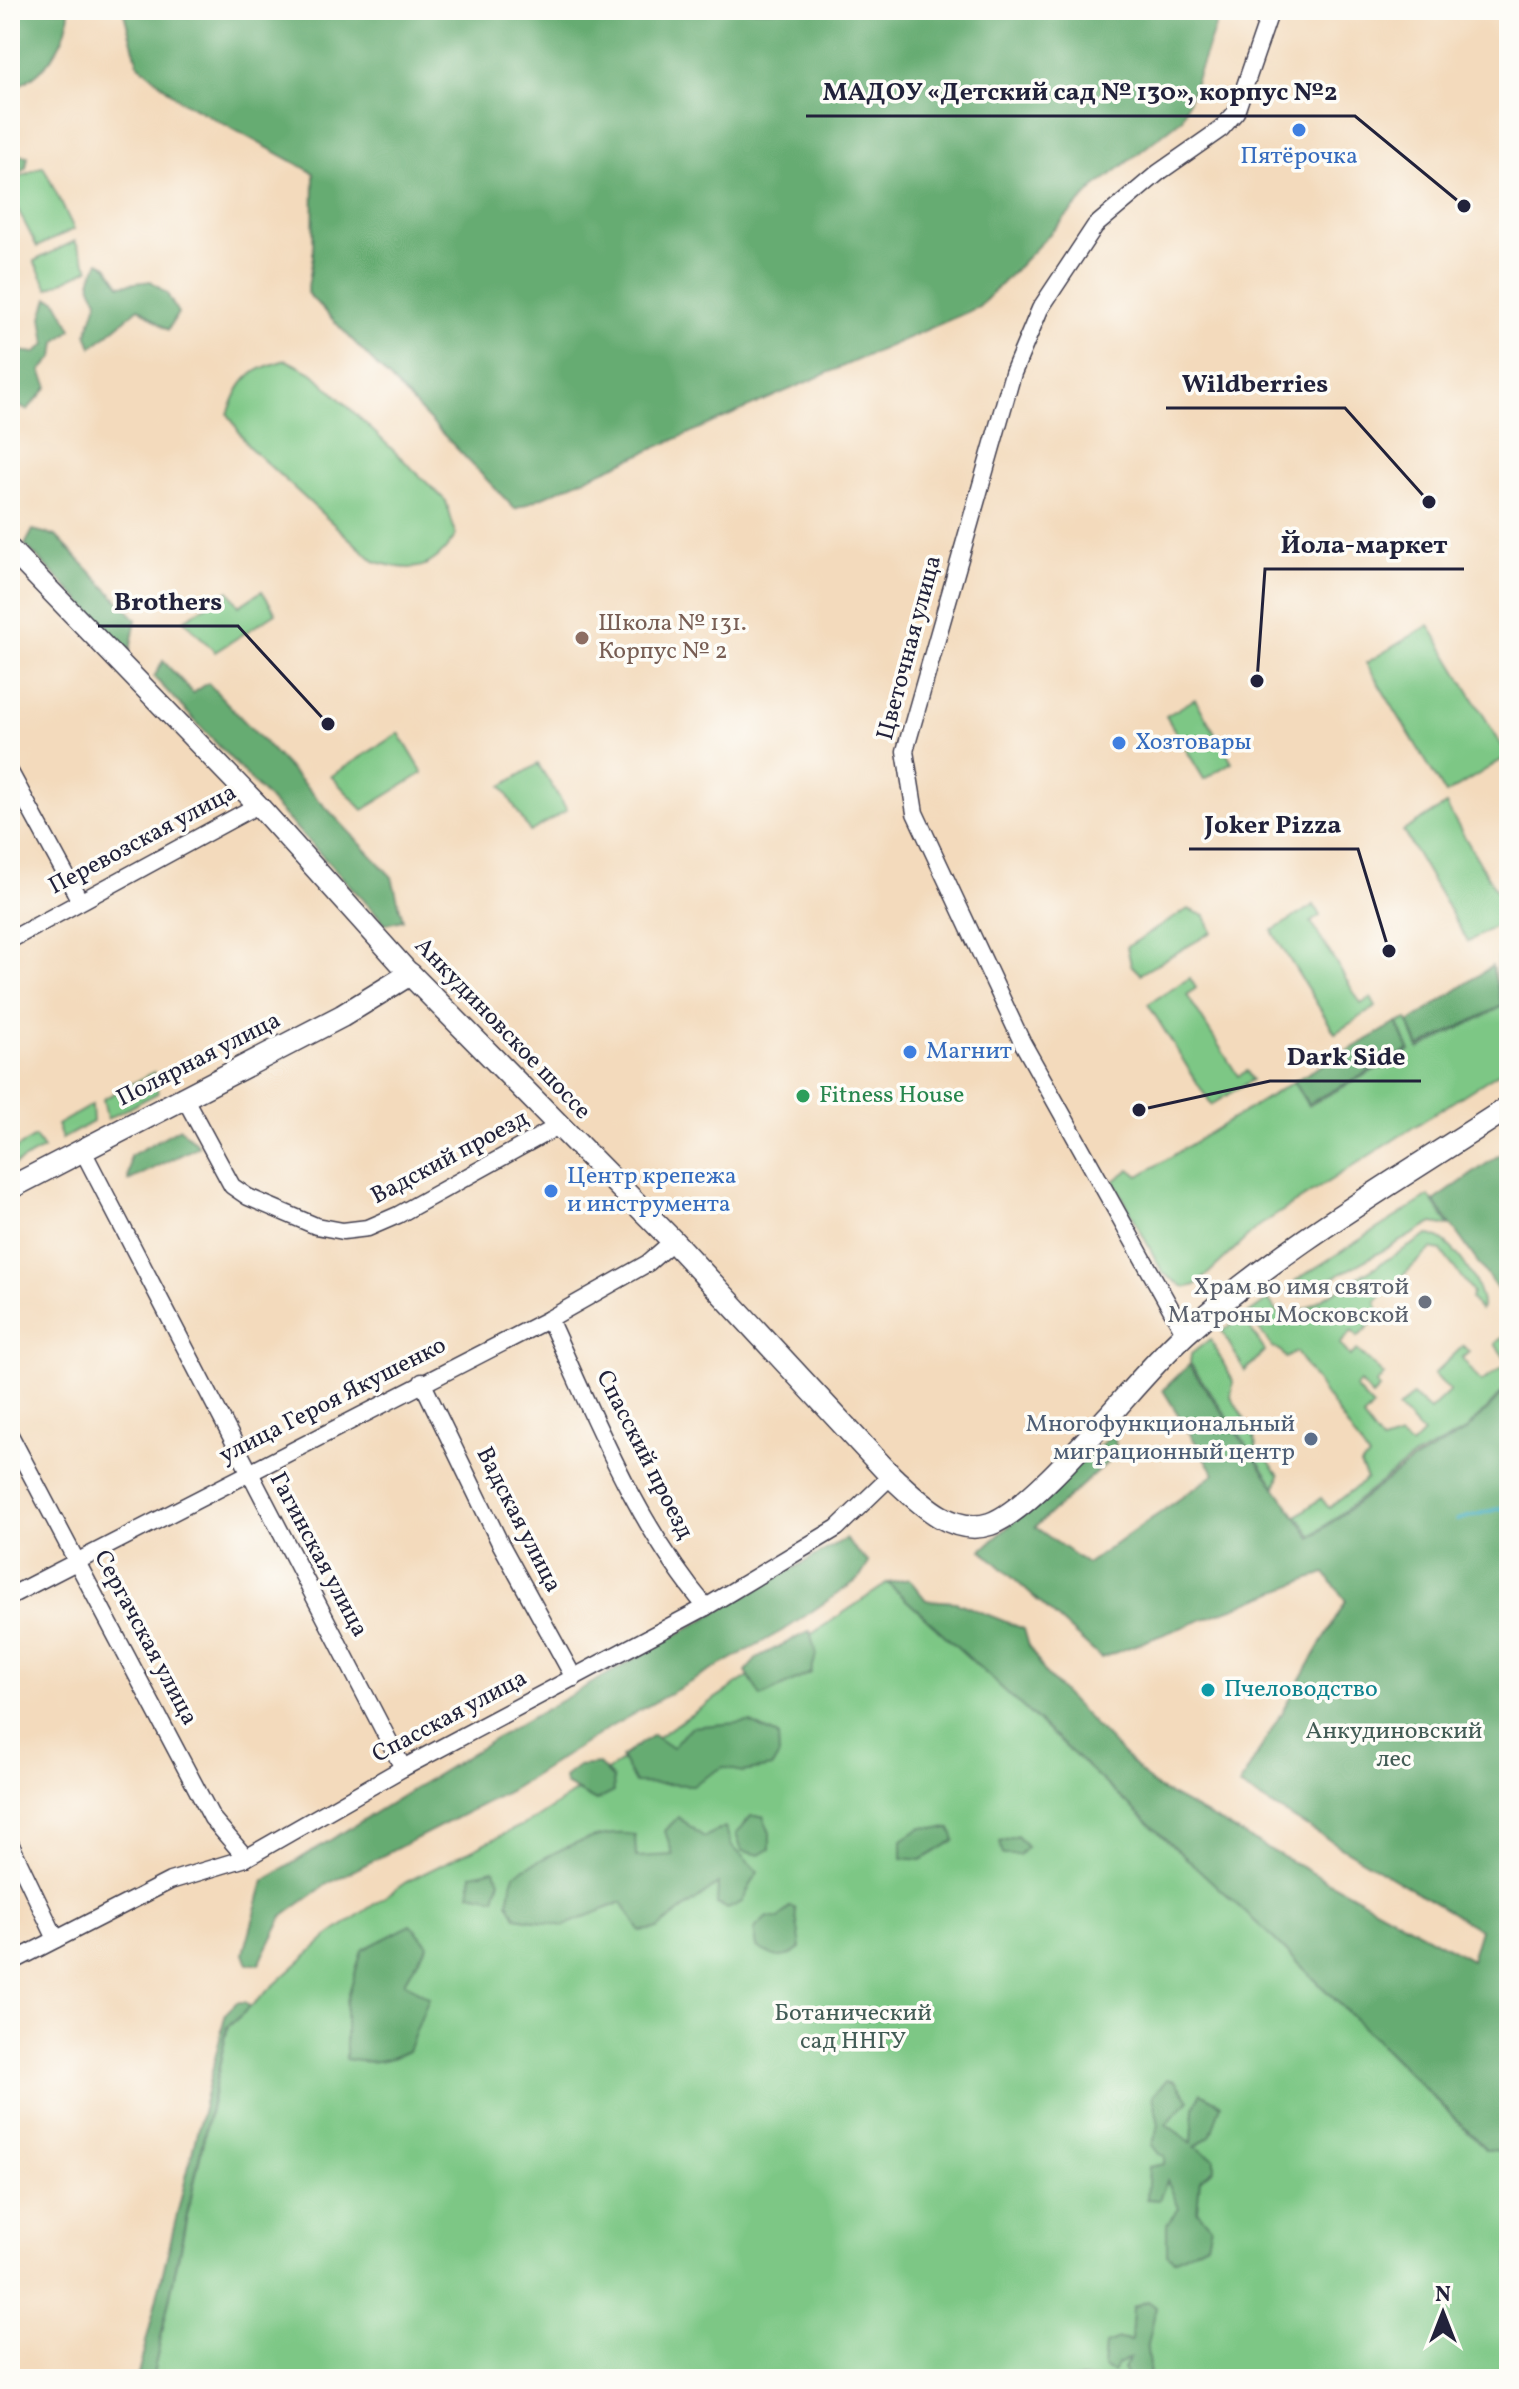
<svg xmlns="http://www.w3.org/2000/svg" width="1519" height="2389" font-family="Vollkorn,serif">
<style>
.green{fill:#7dc785;stroke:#507460;stroke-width:2}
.forest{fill:#66ac72;stroke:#446756;stroke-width:2}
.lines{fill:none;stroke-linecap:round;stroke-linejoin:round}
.stream{stroke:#3caabb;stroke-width:4}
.minor-casing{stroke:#413e4e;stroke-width:19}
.tertiary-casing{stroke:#413e4e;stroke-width:23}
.secondary-casing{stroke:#413e4e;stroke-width:25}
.minor{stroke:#fff;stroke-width:16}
.tertiary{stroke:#fff;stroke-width:20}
.secondary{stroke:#fff;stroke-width:22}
.shop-dot{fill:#3f7fe0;stroke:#fdfcf7;stroke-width:3}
.education-dot{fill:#8d6e63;stroke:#fdfcf7;stroke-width:3}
.leisure-dot{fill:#2e9e5b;stroke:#fdfcf7;stroke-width:3}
.worship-dot{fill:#6b7280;stroke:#fdfcf7;stroke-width:3}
.service-dot{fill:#5c6f8a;stroke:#fdfcf7;stroke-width:3}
.culture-dot{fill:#0f9aa8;stroke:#fdfcf7;stroke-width:3}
.labels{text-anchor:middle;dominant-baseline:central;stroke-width:7;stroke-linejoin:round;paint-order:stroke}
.shop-label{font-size:24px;fill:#366cbe;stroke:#fdfcf7;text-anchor:start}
.education-label{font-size:24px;fill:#785e54;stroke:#fdfcf7;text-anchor:start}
.street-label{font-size:24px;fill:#22223b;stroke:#fdfcf7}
.leisure-label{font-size:24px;fill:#27864d;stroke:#fdfcf7;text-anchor:start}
.worship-label{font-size:24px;fill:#5b616d;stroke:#fdfcf7;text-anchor:end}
.service-label{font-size:24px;fill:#4e5e75;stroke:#fdfcf7;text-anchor:end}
.culture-label{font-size:24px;fill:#0d838f;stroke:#fdfcf7;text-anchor:start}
.park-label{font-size:24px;fill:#425c55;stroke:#fdfcf7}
.leader{fill:none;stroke:#22223b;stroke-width:3}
.callout-dot{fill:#22223b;stroke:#fdfcf7;stroke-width:3}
.callout-label{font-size:26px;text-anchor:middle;font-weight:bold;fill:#22223b;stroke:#fdfcf7;stroke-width:7;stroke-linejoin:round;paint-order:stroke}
</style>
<rect width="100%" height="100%" fill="#fdfcf7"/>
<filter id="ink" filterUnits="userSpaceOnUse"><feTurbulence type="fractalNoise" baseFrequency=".0125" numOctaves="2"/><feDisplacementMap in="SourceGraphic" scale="16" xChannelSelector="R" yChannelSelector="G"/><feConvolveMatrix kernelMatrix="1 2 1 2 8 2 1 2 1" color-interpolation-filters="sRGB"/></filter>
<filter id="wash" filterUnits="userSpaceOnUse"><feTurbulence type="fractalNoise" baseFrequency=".006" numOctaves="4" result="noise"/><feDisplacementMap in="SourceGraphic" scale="32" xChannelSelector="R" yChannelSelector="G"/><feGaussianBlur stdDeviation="1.8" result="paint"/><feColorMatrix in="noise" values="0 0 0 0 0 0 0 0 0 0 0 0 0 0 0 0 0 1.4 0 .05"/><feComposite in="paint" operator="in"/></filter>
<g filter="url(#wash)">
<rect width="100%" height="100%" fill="#f3dabc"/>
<g class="green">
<path d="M43 166 74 229 37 247 10 194V182Z"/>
<path d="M75 241 89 269 48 289 34 261Z"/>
<path d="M286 360 314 374 446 501 456 535C433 571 413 574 374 561L248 446 228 414C242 377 248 371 286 360Z"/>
<path d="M229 591 239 606 262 591 276 613 215 652 184 620Z"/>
<path d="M1429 625 1508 756 1446 794 1366 663Z"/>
<path d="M1195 699 1232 762 1204 779 1166 716Z"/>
<path d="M399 733 423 773 363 810 331 776Z"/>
<path d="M538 764 567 810 530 832 502 786Z"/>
<path d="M1446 805 1509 913V918L1468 942 1403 831Z"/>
<path d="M1314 905 1320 916 1311 922 1361 1004 1371 998 1376 1007 1335 1033 1272 931Z"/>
<path d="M1188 909 1205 916 1212 932 1140 974 1131 965 1127 947Z"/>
<path d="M1509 942V1066L1259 1226 1196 1285 1185 1288 1163 1273 1114 1181 1130 1169 1139 1176 1293 1082 1308 1106 1410 1051 1398 1023 1407 1019 1419 1049 1504 1006C1500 984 1488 959 1509 942Z"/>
<path d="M1190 978 1196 988 1187 995 1238 1076 1247 1071 1252 1080 1211 1105 1148 1004Z"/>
<path d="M154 1072 158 1093 107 1119 103 1099Z"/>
<path d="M92 1105 93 1122 62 1139 57 1125Z"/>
<path d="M35 1137 43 1149 10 1167V1152Z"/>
<path d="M1429 1196 1450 1226 1433 1223 1300 1296 1295 1281Z"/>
<path d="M1428 1235C1450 1235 1484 1286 1482 1308L1480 1310 1471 1299 1473 1292 1441 1251 1431 1249 1376 1301 1380 1315 1358 1337 1352 1331 1340 1344 1350 1356 1357 1350 1384 1375 1376 1384 1380 1388 1372 1396 1360 1383 1355 1388 1373 1407 1363 1418 1382 1443 1400 1437 1411 1446 1423 1434 1398 1408 1413 1395 1430 1410 1450 1391 1434 1374 1463 1346 1469 1352 1462 1358 1481 1382 1508 1363 1495 1344 1509 1331V1385L1465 1431 1412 1458 1312 1536 1297 1516 1321 1498 1329 1508 1367 1479 1360 1465 1369 1458 1296 1352 1286 1358 1280 1350 1272 1347 1248 1314 1268 1300 1285 1321Z"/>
<path d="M1243 1317 1265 1351 1245 1371 1222 1331Z"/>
<path d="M1210 1339 1233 1381 1231 1397 1253 1433 1259 1459 1268 1460 1279 1475 1276 1487 1190 1363 1191 1354Z"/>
<path d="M888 1583 1272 1937 1485 2149 1509 2152V2379H152L228 2027 327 1937 406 1882 535 1819Z"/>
</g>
<g class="forest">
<path d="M10 10H69C68 44 42 79 10 88Z"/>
<path d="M123 10H1221L1182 119 1093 189 979 307 515 509 307 293 313 256 314 173 180 100 138 64Z"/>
<path d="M14 154 28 156 26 168 10 182V156Z"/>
<path d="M99 262 107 266 120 285 151 281 167 294 178 313 168 330 139 308 92 347 87 334 98 299C86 284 90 277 99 262Z"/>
<path d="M48 298 56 300 72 329 56 342 54 357 41 371 48 387 27 410 10 402V350L35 353 46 344 42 317Z"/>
<path d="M33 530 56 536 136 619 130 651 25 545Z"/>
<path d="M163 661 193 693 208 683 392 877 403 920 386 924 154 677Z"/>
<path d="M1492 966 1502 1006 1419 1047 1409 1023Z"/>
<path d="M1397 1023 1409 1050 1308 1104 1294 1081Z"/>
<path d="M180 1128 199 1146 128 1181 130 1156Z"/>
<path d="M1509 1148V1306L1434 1201Z"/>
<path d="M1189 1365 1311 1538 1412 1461 1465 1432 1509 1387V2152L1486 2149 1272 1937 888 1583 909 1579 926 1600 956 1602 1024 1629 1029 1646 1047 1676 1154 1786 1471 1960 1480 1930 1239 1786 1346 1601 1325 1573 1101 1658 982 1550 1114 1433 1117 1454 1035 1527 1087 1564 1215 1474 1163 1390Z"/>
<path d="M845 1539 869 1563 859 1579 789 1627 612 1726 511 1790 327 1884 283 1916 259 1964H248L244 1953 264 1881 506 1732Z"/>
<path d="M810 1631 816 1655 811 1673 761 1697 746 1671 758 1657Z"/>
<path d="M749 1722 778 1736 779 1755 772 1767 742 1772 723 1767 692 1785 635 1783 621 1757 653 1735 672 1748 690 1727Z"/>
<path d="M599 1764 613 1779 614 1792 596 1801 565 1784 564 1777 578 1766Z"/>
<path d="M751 1816H763L770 1833V1849L760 1855 742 1851 736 1834Z"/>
<path d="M678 1817 704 1837 725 1827 732 1846 758 1872 742 1902 728 1909 717 1904 718 1884 657 1929 640 1931 622 1902 563 1926 516 1917 508 1902 514 1874C552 1855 591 1827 635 1835L636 1857 673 1855 665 1831Z"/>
<path d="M922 1827 951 1829 955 1840 921 1860 902 1858V1840Z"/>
<path d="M1017 1836 1027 1847 1019 1855H1003L1000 1842Z"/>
<path d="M494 1869 500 1880 495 1898 470 1893 472 1874Z"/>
<path d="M789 1907 795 1908 801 1948C783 1962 775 1958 757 1947L754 1929 767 1917 779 1919Z"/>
<path d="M411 1925 428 1944 404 1982 429 1998 408 2051C386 2062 371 2064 346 2059V2004L362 1950Z"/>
<path d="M237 2002H245L250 2007 227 2027 152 2379H137L226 2013Z"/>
<path d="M1167 2079 1175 2081 1189 2100 1166 2124 1192 2143 1194 2107 1201 2093 1221 2104 1211 2135 1195 2147 1214 2158V2169L1200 2180 1197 2211 1211 2226 1207 2243 1174 2260 1167 2254V2224L1179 2208 1167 2180 1159 2200 1147 2199 1149 2167 1165 2164V2156L1159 2154 1152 2145 1159 2125 1153 2096Z"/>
<path d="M1148 2301 1156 2307 1147 2349 1150 2375 1187 2379H1126L1124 2368 1130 2358 1118 2364 1113 2372 1103 2368 1105 2344 1119 2339 1131 2341 1133 2307Z"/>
</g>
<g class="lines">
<path class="stream" d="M1457 1520 1509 1506"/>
</g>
</g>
<g filter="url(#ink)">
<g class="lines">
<defs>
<g id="minor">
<path d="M10 772 80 901"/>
<path d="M10 940 258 805"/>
<path d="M184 1097 232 1186 248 1197 316 1226 343 1231 368 1228 398 1215 560 1125"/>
<path d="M83 1151 403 1768"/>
<path d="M549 1319C594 1417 636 1524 706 1607"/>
<path d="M1185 1334 1022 1042 915 813 905 751 1013 373 1040 309 1095 226 1158 173 1221 129 1236 112 1271 10"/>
<path d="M422 1382 500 1543 574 1678"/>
<path d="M10 1435 212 1818 246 1858"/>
<path d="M10 1596 549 1319 648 1263 673 1241"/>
<path d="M10 1843 56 1939"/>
<path d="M10 1963 170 1881 246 1858 403 1768 706 1607 837 1528 891 1476"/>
</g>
<path id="tertiary" d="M10 549 258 805 410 974"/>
<path id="secondary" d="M10 1188 342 1016 410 974 673 1241 891 1476C916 1499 951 1537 990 1524 1025 1512 1088 1439 1114 1410 1137 1384 1160 1357 1185 1334 1282 1246 1400 1179 1509 1107"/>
</defs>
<use href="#minor" class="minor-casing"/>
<use href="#tertiary" class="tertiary-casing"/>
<use href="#secondary" class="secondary-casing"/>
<use href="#minor" class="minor"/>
<use href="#tertiary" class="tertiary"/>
<use href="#secondary" class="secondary"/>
</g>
</g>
<g class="shop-dot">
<circle cx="1299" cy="130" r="8"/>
<circle cx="1119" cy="743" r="8"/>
<circle cx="910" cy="1052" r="8"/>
<circle cx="551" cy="1191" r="8"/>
</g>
<circle class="education-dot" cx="582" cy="638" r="8"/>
<circle class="leisure-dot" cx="803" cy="1096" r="8"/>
<circle class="worship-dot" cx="1425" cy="1302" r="8"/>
<circle class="service-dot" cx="1311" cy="1439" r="8"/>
<circle class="culture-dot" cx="1208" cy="1690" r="8"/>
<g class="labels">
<g class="shop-label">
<text x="1299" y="157" text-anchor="middle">Пятёрочка</text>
<text x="1135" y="743">Хозтовары</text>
<text x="926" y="1052">Магнит</text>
<text x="567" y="1177">Центр крепежа<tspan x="567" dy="28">и инструмента</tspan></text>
</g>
<g class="education-label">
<text x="598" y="624">Школа № 131.<tspan x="598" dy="28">Корпус № 2</tspan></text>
</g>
<g class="street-label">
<text transform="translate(910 648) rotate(-75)">Цветочная улица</text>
<text transform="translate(143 840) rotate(-28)">Перевозская улица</text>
<text transform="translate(502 1029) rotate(46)">Анкудиновское шоссе</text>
<text transform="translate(199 1060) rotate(-27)">Полярная улица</text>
<text transform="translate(450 1158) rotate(-28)">Вадский проезд</text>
<text transform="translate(333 1401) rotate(-27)">улица Героя Якушенко</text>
<text transform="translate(644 1455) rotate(63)">Спасский проезд</text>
<text transform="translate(518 1520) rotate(63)">Вадская улица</text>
<text transform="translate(318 1555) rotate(62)">Гагинская улица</text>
<text transform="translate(145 1638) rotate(62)">Сергачская улица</text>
<text transform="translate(450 1717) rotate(-28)">Спасская улица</text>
</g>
<g class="leisure-label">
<text x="819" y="1096">Fitness House</text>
</g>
<g class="worship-label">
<text x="1409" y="1288">Храм во имя святой<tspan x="1409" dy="28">Матроны Московской</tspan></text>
</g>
<g class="service-label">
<text x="1295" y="1425">Многофункциональный<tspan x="1295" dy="28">миграционный центр</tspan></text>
</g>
<g class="culture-label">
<text x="1224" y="1690">Пчеловодство</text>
</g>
<g class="park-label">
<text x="1394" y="1732">Анкудиновский<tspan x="1394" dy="28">лес</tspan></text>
<text x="853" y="2014">Ботанический<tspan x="853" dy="28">сад ННГУ</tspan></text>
</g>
</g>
<path class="leader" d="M1464 206L1355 116H806M1429 502L1345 408H1166M1257 681L1265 569H1464M328 724L238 626H98M1389 951L1358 849H1189M1139 1110L1270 1081H1421"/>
<g class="callout-dot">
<circle cx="1464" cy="206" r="8"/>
<circle cx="1429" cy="502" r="8"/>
<circle cx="1257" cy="681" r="8"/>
<circle cx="328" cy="724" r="8"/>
<circle cx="1389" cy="951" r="8"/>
<circle cx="1139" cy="1110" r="8"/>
</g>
<g class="callout-label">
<text x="1080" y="100">МАДОУ «Детский сад № 130», корпус №2</text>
<text x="1255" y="392">Wildberries</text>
<text x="1364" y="553">Йола-маркет</text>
<text x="168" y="610">Brothers</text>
<text x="1273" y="833">Joker Pizza</text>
<text x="1346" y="1065">Dark Side</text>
</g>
<rect width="1519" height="2389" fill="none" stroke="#fdfcf7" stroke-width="40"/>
<g transform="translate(1443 2313)" stroke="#fdfcf7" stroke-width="6" paint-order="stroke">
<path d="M0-6L14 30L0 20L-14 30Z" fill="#22223b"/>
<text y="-12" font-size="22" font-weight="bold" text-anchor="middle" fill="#22223b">N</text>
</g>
</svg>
